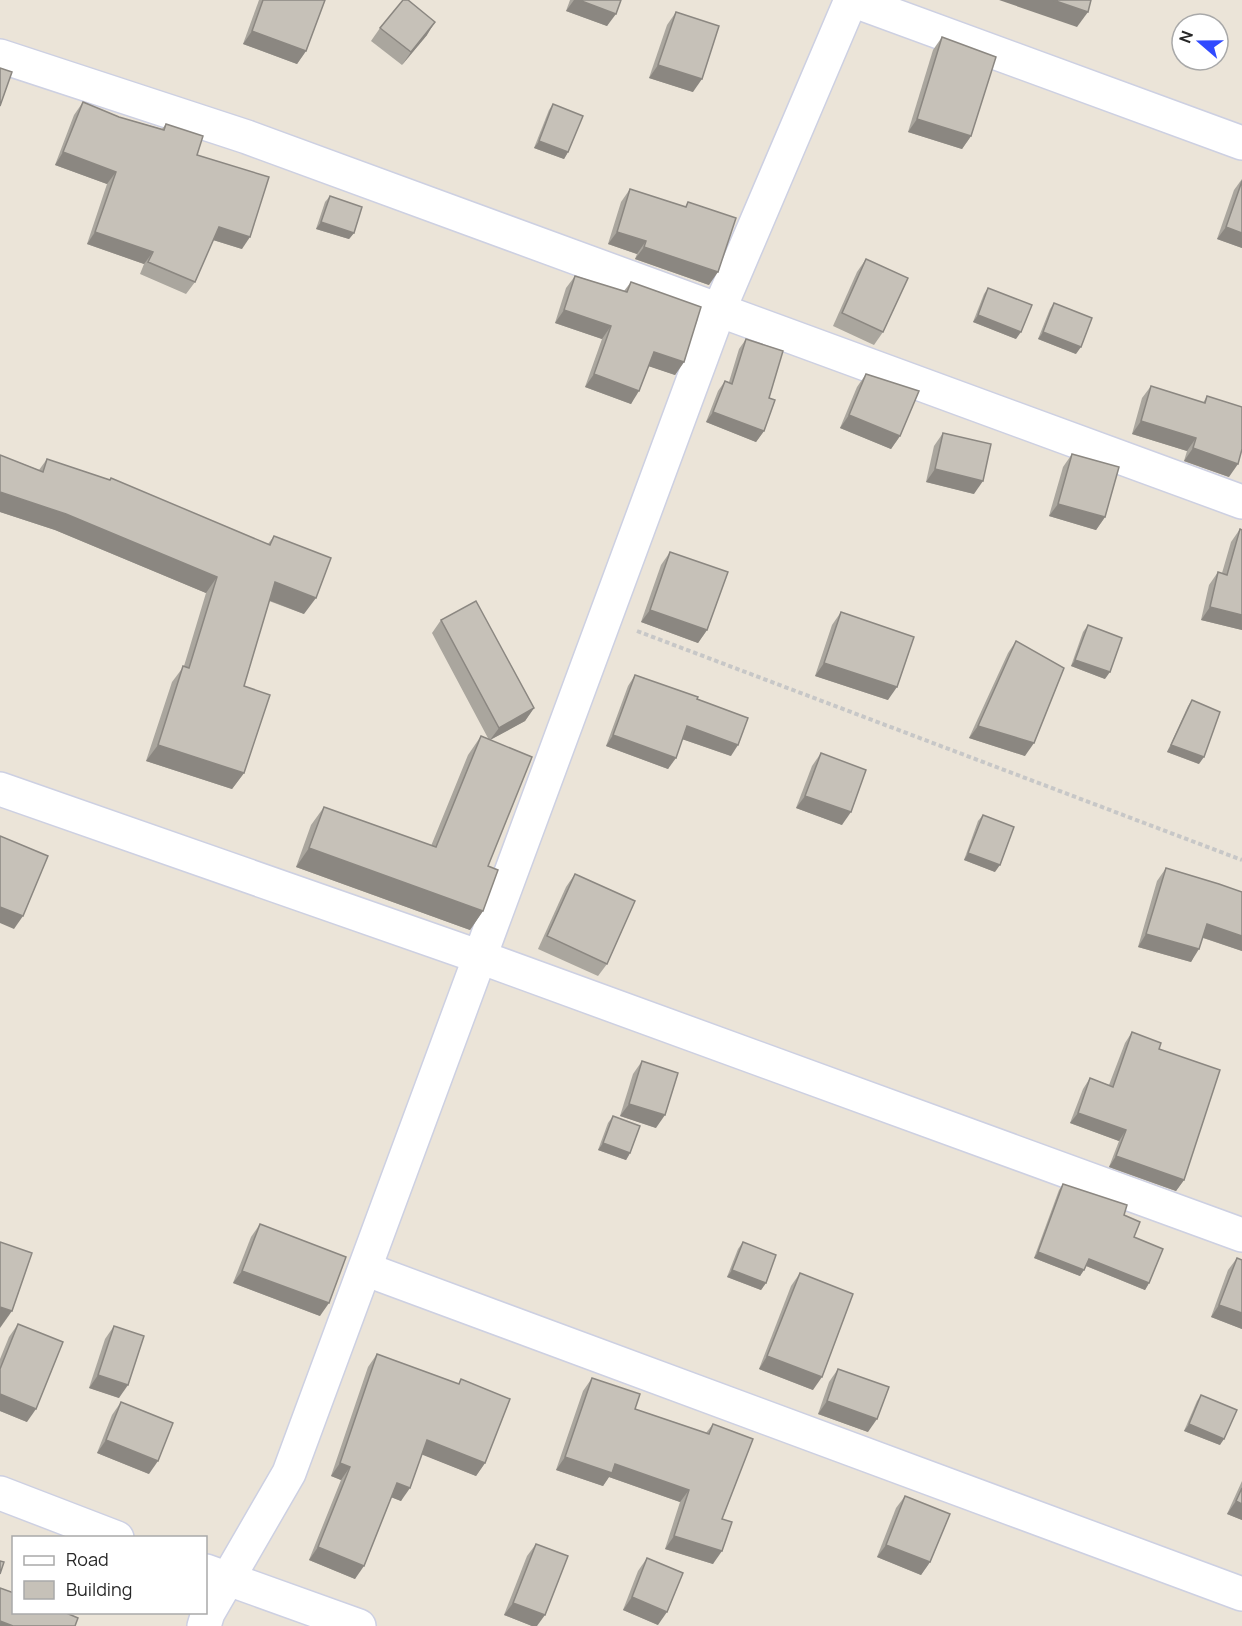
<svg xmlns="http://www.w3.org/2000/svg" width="1242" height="1626" font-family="Manrope,sans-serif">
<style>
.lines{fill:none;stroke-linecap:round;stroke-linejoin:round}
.minor-casing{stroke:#cdd0e2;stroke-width:36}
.path{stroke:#c7c7c7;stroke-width:4;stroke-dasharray:4.5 3;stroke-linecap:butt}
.minor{stroke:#fff;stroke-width:33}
.wall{fill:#aaa69e}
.shaded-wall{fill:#8b8781}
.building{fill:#c6c1b8;stroke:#8b8781;stroke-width:1.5}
</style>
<rect width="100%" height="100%" fill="#ebe4d8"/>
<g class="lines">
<defs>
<g id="minor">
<path d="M852 0 1242 143"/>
<path d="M0 56 247 137 1242 502"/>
<path d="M0 789 480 957 1242 1235"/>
<path d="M365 1269 1242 1594"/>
<path d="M0 1493 117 1538"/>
<path d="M206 1571 359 1626"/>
<path d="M204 1626 208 1613 289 1473 719 310 851 0"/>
</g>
</defs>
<use href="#minor" class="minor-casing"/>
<path class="path" d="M637 631 1242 860"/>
<use href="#minor" class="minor"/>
</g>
<g class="wall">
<path d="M259 0H325L306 51 297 64 243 44Z"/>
<path d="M570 0H621L607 26 566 11Z"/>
<path d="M676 12 693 92 649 78 667 25Z"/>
<path d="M380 28 427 35 402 65 371 41Z"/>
<path d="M942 37 971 136 962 149 908 132 933 50Z"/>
<path d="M83 102 119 117 162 129 166 124 197 155 242 249 213 240 195 282 186 294 140 274 144 264 87 244 107 184 55 165 74 115Z"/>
<path d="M553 104 568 152 564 159 534 148 549 110Z"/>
<path d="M1242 179V248L1217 239 1234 190Z"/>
<path d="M630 189 685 207 688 202 709 285 635 259 637 254 608 244 621 202Z"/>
<path d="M330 196 354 233 349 239 316 229 325 202Z"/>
<path d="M866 259 883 332 874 345 833 326 857 272Z"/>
<path d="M575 276 624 291 631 282 684 362 675 375 649 366 631 404 585 387 602 339 555 323 566 288Z"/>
<path d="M988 288 1016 339 973 322 984 294Z"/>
<path d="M1054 303 1076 354 1038 339 1050 309Z"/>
<path d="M746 339 769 398 764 431 756 442 706 422 718 391 725 381 729 382 739 349Z"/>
<path d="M866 374 900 436 891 449 840 428 857 387Z"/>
<path d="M1151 386 1203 403 1207 396 1229 477 1184 461 1187 451 1132 434 1142 398Z"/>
<path d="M943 433 974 494 926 482 934 446Z"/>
<path d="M1072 454 1105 517 1096 530 1049 516 1063 467Z"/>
<path d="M0 455 39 470 47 459 268 544 274 536 304 614 269 601 244 686V773L232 789 146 761 172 682 184 666 206 593 55 530 0 512Z"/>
<path d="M1240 529 1242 630 1201 620 1209 585 1218 572 1222 573 1231 542Z"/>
<path d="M670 552 707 630 698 643 641 622 661 565Z"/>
<path d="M841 612 888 700 815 676 832 625Z"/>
<path d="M441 620 534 708 525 721 490 740 488 866 483 911 470 930 296 867 311 825 324 807 431 846 468 755 481 736 489 740 432 633Z"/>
<path d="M1088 625 1105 679 1071 666 1083 632Z"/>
<path d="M1016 641 1025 756 969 738 1008 653Z"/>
<path d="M635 675 697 699 731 756 682 739 668 769 606 746 628 686Z"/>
<path d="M1192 700 1199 764 1167 752 1188 706Z"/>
<path d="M821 753 842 825 796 808 812 766Z"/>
<path d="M983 815 995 872 964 860 978 821Z"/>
<path d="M1166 868 1242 892V951L1203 938 1191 962 1138 947 1157 881Z"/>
<path d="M575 874 607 964 598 976 538 949 566 887Z"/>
<path d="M1132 1032 1159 1049 1184 1180 1176 1191 1109 1167 1119 1141 1070 1123 1083 1089 1090 1078 1109 1085 1125 1043Z"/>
<path d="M642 1061 656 1128 620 1116 633 1074Z"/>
<path d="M613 1116 630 1153 626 1160 598 1150 608 1123Z"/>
<path d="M1063 1184 1124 1215 1134 1237 1149 1283 1145 1290 1086 1266 1080 1276 1034 1258 1059 1190Z"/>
<path d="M260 1224 320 1316 233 1283 251 1237Z"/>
<path d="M743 1242 766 1283 761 1290 727 1277 738 1249Z"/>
<path d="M1237 1258 1242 1329 1211 1317 1228 1270Z"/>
<path d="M800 1273 813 1390 759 1369 791 1286Z"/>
<path d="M18 1324 27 1422 0 1411V1359L9 1337Z"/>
<path d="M114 1326 119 1398 89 1388 105 1339Z"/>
<path d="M377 1354 458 1384 461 1379 485 1463 476 1476 422 1454 401 1501 391 1497 355 1579 309 1560 341 1480 331 1476 368 1367Z"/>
<path d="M838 1369 868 1432 818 1414 829 1382Z"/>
<path d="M592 1378 635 1409 706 1433 713 1424 722 1519 713 1564 665 1549 680 1502 609 1477 603 1486 556 1470 583 1391Z"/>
<path d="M1201 1395 1220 1445 1184 1431 1197 1401Z"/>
<path d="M121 1402 149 1474 97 1453 112 1415Z"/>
<path d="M1242 1481V1520L1227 1514Z"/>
<path d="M905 1496 930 1562 921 1575 877 1557 896 1508Z"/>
<path d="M536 1544 537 1626H532L504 1615 527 1556Z"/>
<path d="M647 1558 658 1625 623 1610 638 1571Z"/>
</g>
<g class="shaded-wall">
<path d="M574 0H579L616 14 607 26 566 11Z"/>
<path d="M999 0H1053L1088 12 1077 27Z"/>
<path d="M435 22 427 35 402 65 411 52Z"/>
<path d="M252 31 306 51 297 64 243 44Z"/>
<path d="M658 65 702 79 693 92 649 78Z"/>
<path d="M917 119 971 136 962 149 908 132Z"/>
<path d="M539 141 568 152 564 159 534 148Z"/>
<path d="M63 152 116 172 107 184 55 165Z"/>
<path d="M321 222 354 233 349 239 316 229Z"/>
<path d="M219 227 250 237 242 249 210 239Z"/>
<path d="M1226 227 1242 233V248L1217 239Z"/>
<path d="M95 232 153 252 144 264 87 244Z"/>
<path d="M617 232 646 241 637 254 608 244Z"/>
<path d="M644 247 718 272 709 285 635 259Z"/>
<path d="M564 310 611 326 602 339 555 323Z"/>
<path d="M978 315 1021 332 1016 339 973 322Z"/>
<path d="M1043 332 1081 347 1076 354 1038 339Z"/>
<path d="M654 352 684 362 675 375 645 365Z"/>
<path d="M594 374 639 391 631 404 585 387Z"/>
<path d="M713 412 764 431 756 442 706 422Z"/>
<path d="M849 415 900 436 891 449 840 428Z"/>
<path d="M1141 421 1196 438 1187 451 1132 434Z"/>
<path d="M1193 448 1238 464 1229 477 1184 461Z"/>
<path d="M935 469 983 481 974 494 926 482Z"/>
<path d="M0 492 66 514 217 577 206 593 55 530 0 512Z"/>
<path d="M1058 504 1105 517 1096 530 1049 516Z"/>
<path d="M275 582 316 598 304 614 263 598Z"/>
<path d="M1210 607 1242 615V630L1201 620Z"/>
<path d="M650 610 707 630 698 643 641 622Z"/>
<path d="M1075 660 1110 672 1105 679 1071 666Z"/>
<path d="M824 663 897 687 888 700 815 676Z"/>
<path d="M534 708 525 721 490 740 499 728Z"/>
<path d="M687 726 738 745 731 756 679 738Z"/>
<path d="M978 726 1034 743 1025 756 969 738Z"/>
<path d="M613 735 676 758 668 769 606 746Z"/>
<path d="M158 745 244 773 232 789 146 761Z"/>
<path d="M1171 745 1204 757 1199 764 1167 752Z"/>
<path d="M805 796 851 812 842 825 796 808Z"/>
<path d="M309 848 483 911 470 930 296 867Z"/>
<path d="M968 853 1000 865 995 872 964 860Z"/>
<path d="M0 907 23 916 14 929 0 923Z"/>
<path d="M1207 924 1242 936V951L1198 936Z"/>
<path d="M1146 934 1199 949 1191 962 1138 947Z"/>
<path d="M629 1104 665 1115 656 1128 620 1116Z"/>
<path d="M1078 1113 1126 1130 1119 1141 1070 1123Z"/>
<path d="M603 1143 630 1153 626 1160 598 1150Z"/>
<path d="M1116 1156 1184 1180 1176 1191 1109 1167Z"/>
<path d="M1038 1252 1084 1270 1080 1276 1034 1258Z"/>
<path d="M1089 1259 1149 1283 1145 1290 1084 1265Z"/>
<path d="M732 1270 766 1283 761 1290 727 1277Z"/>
<path d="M242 1271 329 1303 320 1316 233 1283Z"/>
<path d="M1219 1305 1242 1313V1329L1211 1317Z"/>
<path d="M0 1307 12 1311 0 1328Z"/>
<path d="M767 1356 822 1377 813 1390 759 1369Z"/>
<path d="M98 1375 128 1385 119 1398 89 1388Z"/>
<path d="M0 1394 36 1409 27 1422 0 1411Z"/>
<path d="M827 1401 877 1419 868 1432 818 1414Z"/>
<path d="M1189 1424 1224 1439 1220 1445 1184 1431Z"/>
<path d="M106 1440 158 1461 149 1474 97 1453Z"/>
<path d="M427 1440 485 1463 476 1476 418 1453Z"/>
<path d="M565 1457 615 1464 689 1490 680 1502 609 1477 603 1486 556 1470Z"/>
<path d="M340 1463 350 1467 341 1480 331 1476Z"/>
<path d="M397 1483 410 1488 401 1501 388 1496Z"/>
<path d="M1236 1501 1242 1504V1520L1227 1514Z"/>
<path d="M674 1536 722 1551 713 1564 665 1549Z"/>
<path d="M886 1545 930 1562 921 1575 877 1557Z"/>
<path d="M318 1547 364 1566 355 1579 309 1560Z"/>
<path d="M632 1597 667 1612 658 1625 623 1610Z"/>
<path d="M513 1603 545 1615 537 1626H532L504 1615Z"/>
<path d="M0 1621 13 1626H0Z"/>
</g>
<g class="building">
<path d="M263 0H325L306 51 252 31Z"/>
<path d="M403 0H408L435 22 411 52 380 28Z"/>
<path d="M579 0H621L616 14Z"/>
<path d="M1053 0H1091L1088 12Z"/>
<path d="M676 12 719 26 702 79 658 65Z"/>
<path d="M942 37 996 57 971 136 917 119Z"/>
<path d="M0 68 12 72 0 106Z"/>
<path d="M83 102 119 117 164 130 166 124 203 136 197 155 269 177 250 237 219 227 195 282 148 262 153 252 95 232 116 172 63 152Z"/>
<path d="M553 104 583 116 568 152 539 141Z"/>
<path d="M1242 181V233L1226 227Z"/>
<path d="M630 189 686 207 688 202 736 218 718 272 644 247 646 241 617 232Z"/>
<path d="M330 196 362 207 354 233 321 222Z"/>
<path d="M866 259 908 278 883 332 842 313Z"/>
<path d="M575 276 627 292 631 282 701 307 684 362 654 352 639 391 594 374 611 326 564 310Z"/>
<path d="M988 288 1032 305 1021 332 978 315Z"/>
<path d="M1054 303 1092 318 1081 347 1043 332Z"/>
<path d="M746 339 783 351 769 398 775 400 764 431 713 412 725 381 732 384Z"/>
<path d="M866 374 919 391 900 436 849 415Z"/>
<path d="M1151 386 1205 403 1207 396 1242 407V449L1238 464 1193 448 1196 438 1141 421Z"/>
<path d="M943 433 991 444 983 481 935 469Z"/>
<path d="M1072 454 1119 467 1105 517 1058 504Z"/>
<path d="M0 455 43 472 47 459 110 480 111 478 270 545 274 536 331 558 316 598 275 582 244 686 270 695 244 773 158 745 183 666 189 668 217 577 66 514 0 492Z"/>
<path d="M1240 529 1242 530V615L1210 607 1218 572 1227 575Z"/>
<path d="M670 552 728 572 707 630 650 610Z"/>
<path d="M476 601 534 708 499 728 441 620Z"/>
<path d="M841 612 914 637 897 687 824 663Z"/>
<path d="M1088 625 1122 638 1110 672 1075 660Z"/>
<path d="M1016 641 1064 668 1034 743 978 726Z"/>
<path d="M635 675 698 697 697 699 748 718 738 745 687 726 676 758 613 735Z"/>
<path d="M1192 700 1220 712 1204 757 1171 745Z"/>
<path d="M481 736 532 757 488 866 498 870 483 911 309 848 324 807 436 847Z"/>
<path d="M821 753 866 770 851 812 805 796Z"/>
<path d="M983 815 1014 827 1000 865 968 853Z"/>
<path d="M0 836 48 856 23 916 0 907Z"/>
<path d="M1166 868 1219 884 1242 892V936L1207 924 1199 949 1146 934Z"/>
<path d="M575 874 635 901 607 964 547 936Z"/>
<path d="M1132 1032 1161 1043 1159 1049 1220 1070 1184 1180 1116 1156 1126 1130 1078 1113 1090 1078 1113 1087Z"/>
<path d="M642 1061 678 1073 665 1115 629 1104Z"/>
<path d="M613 1116 640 1126 630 1153 603 1143Z"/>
<path d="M1063 1184 1127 1205 1124 1215 1140 1222 1134 1237 1163 1249 1149 1283 1089 1259 1084 1270 1038 1252Z"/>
<path d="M260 1224 346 1257 329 1303 242 1271Z"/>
<path d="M0 1242 32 1253 12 1311 0 1307Z"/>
<path d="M743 1242 776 1255 766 1283 732 1270Z"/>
<path d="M1237 1258 1242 1260V1313L1219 1305Z"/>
<path d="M800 1273 853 1294 822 1377 767 1356Z"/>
<path d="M18 1324 63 1342 36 1409 0 1394V1369Z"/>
<path d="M114 1326 144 1336 128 1385 98 1375Z"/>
<path d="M377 1354 459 1384 461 1379 510 1399 485 1463 427 1440 410 1488 397 1483 364 1566 318 1547 350 1467 340 1463Z"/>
<path d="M838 1369 889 1387 877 1419 827 1401Z"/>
<path d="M592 1378 640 1394 635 1409 709 1434 713 1424 753 1439 722 1519 732 1522 722 1551 674 1536 689 1490 615 1464 612 1473 565 1457Z"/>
<path d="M1201 1395 1237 1410 1224 1439 1189 1424Z"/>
<path d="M121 1402 173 1423 158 1461 106 1440Z"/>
<path d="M1242 1488V1504L1236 1501Z"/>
<path d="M905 1496 950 1514 930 1562 886 1545Z"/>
<path d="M536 1544 568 1556 545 1615 513 1603Z"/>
<path d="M647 1558 683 1573 667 1612 632 1597Z"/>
<path d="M0 1561 4 1562 0 1574Z"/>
<path d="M0 1588 14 1593V1612H64L78 1618 75 1626H13L0 1621Z"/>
</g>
<rect x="12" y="1536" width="195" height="78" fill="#ffffff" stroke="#a9a9a9" stroke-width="1.5"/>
<rect x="24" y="1556" width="30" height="9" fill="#ffffff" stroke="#a9a9a9" stroke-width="1.5"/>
<text x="66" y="1566" font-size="18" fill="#272727">Road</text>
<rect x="24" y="1581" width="30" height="18" fill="#c6c1b8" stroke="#a9a9a9" stroke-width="1.5"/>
<text x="66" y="1596" font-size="18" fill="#272727">Building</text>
<g transform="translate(1200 42) rotate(290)"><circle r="28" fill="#ffffff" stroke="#a9a9a9" stroke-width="1.5"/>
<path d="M0-4.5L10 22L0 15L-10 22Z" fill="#314aff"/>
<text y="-9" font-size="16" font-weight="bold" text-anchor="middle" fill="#272727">N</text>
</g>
</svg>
